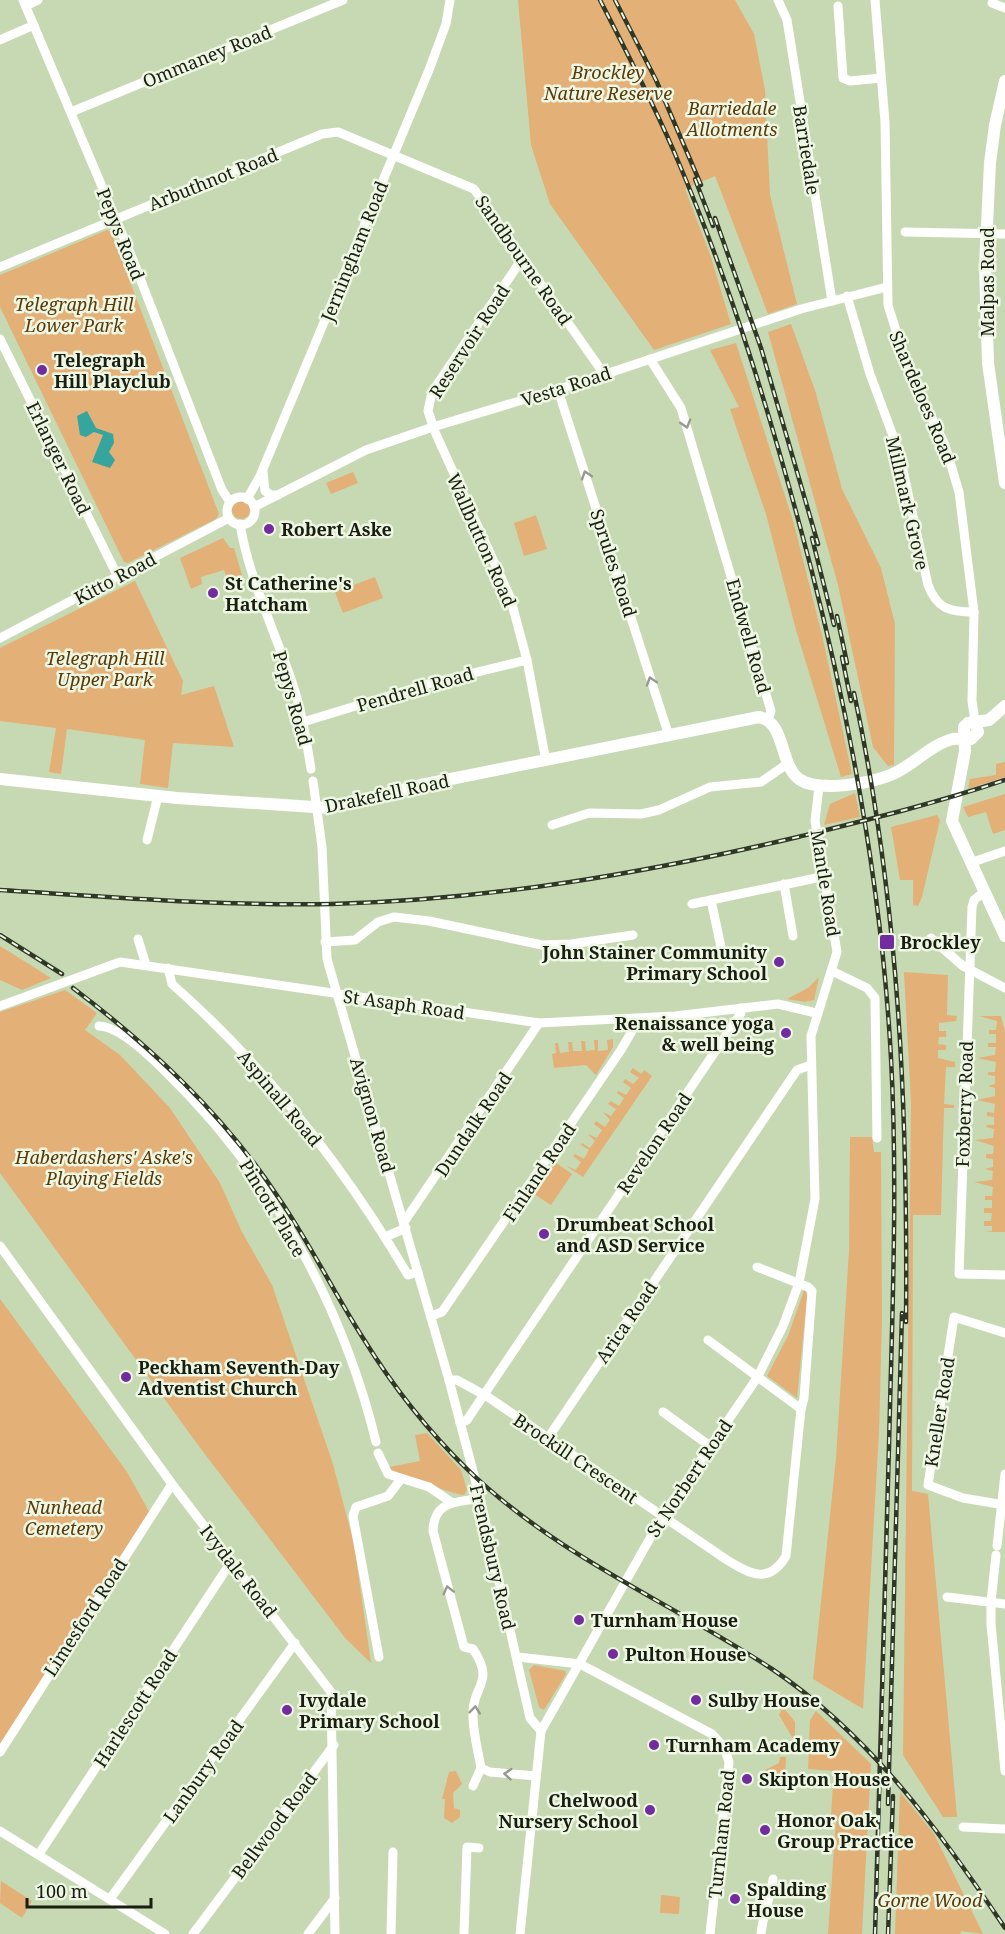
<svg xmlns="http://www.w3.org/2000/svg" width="1005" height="1934" font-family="'Noto Serif',serif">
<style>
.green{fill:#e3b077}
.water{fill:#36a59d}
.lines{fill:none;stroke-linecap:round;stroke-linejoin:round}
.minor{stroke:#fff;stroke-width:9}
.major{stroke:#fff;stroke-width:12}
.rail-casing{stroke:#2f3726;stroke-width:4.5}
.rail{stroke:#edf7e3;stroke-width:2;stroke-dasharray:7;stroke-linecap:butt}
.oneway{stroke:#979a93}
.poi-dot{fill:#732ca0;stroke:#edf7e3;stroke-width:2}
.labels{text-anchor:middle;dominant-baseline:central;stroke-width:5;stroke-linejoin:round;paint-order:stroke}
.street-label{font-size:18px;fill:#181e10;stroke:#edf7e3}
.park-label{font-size:18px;font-style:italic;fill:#5c3908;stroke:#edf7e3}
.poi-label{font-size:18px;font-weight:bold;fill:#181e10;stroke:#edf7e3;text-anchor:start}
</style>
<rect width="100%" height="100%" fill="#c7d9b2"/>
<g class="green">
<path d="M518 0H735L754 34 765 90 770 195 797 304 768 314 715 176 685 189 711 257 731 324 654 350 550 204 531 145Z"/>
<path d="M107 230 111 232 219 514 216 519 128 563 124 562 0 307V275Z"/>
<path d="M791 324 815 390 842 489 881 568 895 624 894 765 888 766 873 747 838 585 768 332Z"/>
<path d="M736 343 794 524 823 639 852 774 841 777 796 630 766 514 730 409 739 407 710 350Z"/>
<path d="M353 472 358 483 331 494 326 483Z"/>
<circle cx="241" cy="510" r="9"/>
<path d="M536 515 547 549 524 556 514 523Z"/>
<path d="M223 538 230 548H234L242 575 227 579 224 570 201 577 202 584 191 589 180 558Z"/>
<path d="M375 577 383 598 343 613 335 592Z"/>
<path d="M135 581 183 681 181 695 214 686 234 747 173 743 168 788 140 784 145 740 67 729 61 774 49 772 56 728 0 721V648Z"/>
<path d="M1005 762V777L968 789 970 779 996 775V764Z"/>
<path d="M855 793 860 817 824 825 830 804Z"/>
<path d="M1005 794V830L993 834 986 812 968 817 963 807Z"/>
<path d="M937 815 940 820 922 897 918 906 913 905V880H900L891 827Z"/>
<path d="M0 946 51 978 22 990 0 980Z"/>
<path d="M904 972 948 975 947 1015 957 1016 956 1021 939 1023V1031H946V1037H939L938 1044 946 1045V1050H938V1058L955 1062V1067H946L944 1104 954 1105V1108H944L941 1215H913L912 1491 928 1494 957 1817H943L903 1755 911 1103Z"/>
<path d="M819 977 814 1000 805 1002 787 999 808 988Z"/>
<path d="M65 990 97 1013 85 1030 120 1055 170 1108 220 1183 242 1232 272 1285 333 1464 354 1544 371 1663 346 1639 201 1449 0 1173V1012Z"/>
<path d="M979 1016H1001L1005 1032V1232H984L992 1231V1226H984V1221H991L992 1213H984V1208H992V1200H985V1196H992L993 1187 974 1182 992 1180 993 1171 985 1169 993 1167V1159L986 1158V1154H993L994 1146 975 1140 993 1138 994 1129 986 1127 987 1125H994V1117L987 1116V1112L994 1113 995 1104 977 1100 995 1096V1088L988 1086 995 1084V1076L988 1075V1072H995L996 1062 977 1058 995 1055 996 1047H988V1043H996V1034H989V1030H996L997 1021Z"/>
<path d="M613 1039V1047L596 1075 586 1065 554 1068 552 1054 556 1053 555 1043H558L560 1053 569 1052 568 1042H572L573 1051H582L581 1041H585L586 1051 595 1050 594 1040H598V1051L608 1050 607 1040Z"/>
<path d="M633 1068 641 1074 644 1070 652 1076 583 1177 566 1166 576 1170 581 1162 573 1156 575 1154 584 1159 589 1150 581 1145 582 1143 590 1148 595 1141 588 1134 597 1138 602 1130 594 1124 596 1121 605 1127 610 1120 603 1112 611 1116 616 1109 608 1104 611 1101 619 1106 624 1098 617 1093 618 1091 626 1095 631 1088 623 1082 625 1079 633 1084 639 1078 630 1072Z"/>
<path d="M850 1137H872L874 1152H881L882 1320 879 1432 863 1709 813 1679 836 1458 849 1251Z"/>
<path d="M555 1162 572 1174 551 1205 534 1194Z"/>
<path d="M805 1288 807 1297 797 1398 767 1376 788 1336Z"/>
<path d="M0 1299 127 1472 151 1515 58 1664 45 1672V1682L0 1752Z"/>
<path d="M427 1433 461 1470 467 1490 464 1495C458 1496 406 1476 395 1472L389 1467 420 1461 415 1435Z"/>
<path d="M534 1665 565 1671 566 1674 544 1710 539 1707 529 1670Z"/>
<path d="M783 1707 795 1722V1742L779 1715Z"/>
<path d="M816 1711 871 1764 862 1934H828L836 1819 831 1815 834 1771 808 1769 810 1720Z"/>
<path d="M780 1757H786L785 1781 760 1780 761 1772 779 1763Z"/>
<path d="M456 1771 462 1784 453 1793 454 1808 460 1810V1817L452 1823 444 1818 445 1799H442L449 1772Z"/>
<path d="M900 1792 934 1834 983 1934 961 1931 960 1934H895Z"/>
<path d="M1 1881 32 1901 22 1918 0 1903Z"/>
<path d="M661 1895 680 1897 679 1914 660 1913Z"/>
</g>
<path class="water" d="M87 411 96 428 113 434 114 443 109 452 115 460 110 468 92 462 103 435 94 432 86 437 80 435 77 416Z"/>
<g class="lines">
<g class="minor">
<path d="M23 0 131 255 222 490 230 502"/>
<path d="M778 0 787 20 832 301"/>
<path d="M875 0 885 122 888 305 908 369 945 445 959 492 974 612 972 701 975 721"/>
<path d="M992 3 1005 8"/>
<path d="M26 6 38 0"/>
<path d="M838 6 843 78 850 81 881 78"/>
<path d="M0 40 34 25"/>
<path d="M71 112 343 0"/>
<path d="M905 232 1005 234"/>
<path d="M522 259 432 392 428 411 435 432 510 597 527 660 546 761"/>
<path d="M0 267 322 134 338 132 474 189 604 374"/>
<path d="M847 296 870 374 899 452 928 585C937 609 950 612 974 612"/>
<path d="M0 339 118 577"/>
<path d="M650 359 681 408 771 711 768 720"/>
<path d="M558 390 669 736"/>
<path d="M263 472 265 491 271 495H278"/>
<circle cx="241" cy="511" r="14"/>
<path d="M247 499 260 476 429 70 446 24 450 0"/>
<path d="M254 507 366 450 433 427 579 383 801 309 887 287"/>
<path d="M240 524C248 575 274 630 291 679 301 708 306 738 311 769"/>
<path d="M0 638 229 518"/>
<path d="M303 722 428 684 527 660"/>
<path d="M313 781 322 847 327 959 449 1380 480 1498 530 1718 541 1731"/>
<path d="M552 825 589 813 641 814 659 810 710 787 761 782 787 764"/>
<path d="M147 840 158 796"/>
<path d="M970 863 1005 851"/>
<path d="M784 884 793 936"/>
<path d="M984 892 974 900 972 907 959 1274 1005 1275"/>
<path d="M711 900 722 952"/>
<path d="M692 904 826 876"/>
<path d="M931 938 963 966 1005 988"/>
<path d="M138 939 146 965"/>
<path d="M325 942 355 940 378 922 394 917 429 921 542 945 571 944 633 935"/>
<path d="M168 968 172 984C266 1067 344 1167 408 1275L418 1272"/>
<path d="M832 971 867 988 875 998 877 1138"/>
<path d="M0 1006 120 962 539 1023 675 1016 778 1004 816 1013"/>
<path d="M99 1026C119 1026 151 1057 165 1071 269 1172 342 1302 376 1442"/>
<path d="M404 1222 539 1023"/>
<path d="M385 1237 406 1228"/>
<path d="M0 1246 172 1484 331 1692 335 1934"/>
<path d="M431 1316 442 1312 621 1050 632 1031 635 1019"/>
<path d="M1005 1333 954 1317 928 1485 963 1498 1005 1505"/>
<path d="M708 1340 801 1409 804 1398 812 1291 808 1287 757 1267"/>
<path d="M449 1380H457L488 1397 727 1560C750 1574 769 1585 786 1556L801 1409"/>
<path d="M663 1412 710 1446"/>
<path d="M460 1423 467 1420 473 1411 741 1013V1008"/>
<path d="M548 1438 797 1070 811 1065"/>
<path d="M378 1453 388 1474 429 1487 451 1502"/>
<path d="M480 1498C456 1503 434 1500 433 1531L464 1647 473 1649C495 1682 474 1685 473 1711 472 1730 478 1750 481 1768"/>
<path d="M997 1546 1005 1474"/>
<path d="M996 1555 991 1602V1624L1005 1771"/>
<path d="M947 1597 1005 1604"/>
<path d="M379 1657 353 1516 356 1507 388 1496 401 1479"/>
<path d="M518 1657 580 1664 712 1734 724 1747 729 1762 710 1934"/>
<path d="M0 1752 172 1484"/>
<path d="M481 1768 490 1772 535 1776"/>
<path d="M473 1786 481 1768"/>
<path d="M963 1827 1005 1829"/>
<path d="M0 1831 165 1934"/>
<path d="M39 1854 231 1562"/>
<path d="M110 1899 295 1643"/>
<path d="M193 1934 334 1745"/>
<path d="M308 1934 335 1898"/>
<path d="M391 1934 393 1852"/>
<path d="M464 1934 467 1847 479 1848"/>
<path d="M520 1934 541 1731 662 1517 757 1378 783 1326 799 1283 815 1199 811 1036 837 952 815 821 819 786"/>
<path d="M761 1934C763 1914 770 1899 773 1879"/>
</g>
<g class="major">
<path d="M1005 81 995 125 990 163 985 266 988 363 1005 483"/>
<path d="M1005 706 989 720 968 723 964 727 965 751 952 821 1005 936"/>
<path d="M0 779 177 798 329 808 421 785 759 717C786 722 779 764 799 779 819 793 872 783 893 774 913 765 932 744 953 739 959 738 966 740 971 739L978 732 975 721"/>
</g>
<defs>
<g id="rail">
<path d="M600 0C627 53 655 106 678 161 734 293 775 430 811 568 852 728 882 893 891 1058 898 1188 892 1317 889 1446 885 1609 881 1772 875 1934"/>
<path d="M615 0 656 80 701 185"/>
<path d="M695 179 713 226"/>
<path d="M715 218 761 348 818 544"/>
<path d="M812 538 834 625"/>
<path d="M837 616 847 663"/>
<path d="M842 657 851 701"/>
<path d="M854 693C899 902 908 1108 906 1322"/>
<path d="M0 890C111 897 221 906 332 904 490 900 645 873 798 837 867 820 937 803 1005 780"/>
<path d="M0 935 62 974"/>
<path d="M73 988C151 1047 222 1113 276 1194 308 1240 333 1291 363 1338 392 1385 428 1431 468 1470 557 1556 670 1602 772 1669 870 1735 940 1831 1005 1928"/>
<path d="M888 1804 902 1313"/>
<path d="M888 1934 893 1796"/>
</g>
</defs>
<use href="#rail" class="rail-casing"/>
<use href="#rail" class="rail"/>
</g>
<defs><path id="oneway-chevron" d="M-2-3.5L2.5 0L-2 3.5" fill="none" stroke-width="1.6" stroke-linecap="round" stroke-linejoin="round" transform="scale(1.5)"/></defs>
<g class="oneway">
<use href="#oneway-chevron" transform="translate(686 424) rotate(73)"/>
<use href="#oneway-chevron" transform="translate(586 475) rotate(-108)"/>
<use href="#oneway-chevron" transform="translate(651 681) rotate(-108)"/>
<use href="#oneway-chevron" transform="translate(448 1590) rotate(-104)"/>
<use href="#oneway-chevron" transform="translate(475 1710) rotate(-84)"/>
<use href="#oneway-chevron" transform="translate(508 1774) rotate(-175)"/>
</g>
<g class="poi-dot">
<circle cx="42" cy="370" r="6"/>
<circle cx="269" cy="529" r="6"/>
<circle cx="213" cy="593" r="6"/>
<rect x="879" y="934" width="16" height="16" rx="3"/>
<circle cx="779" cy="962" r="6"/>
<circle cx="786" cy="1033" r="6"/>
<circle cx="544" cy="1234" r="6"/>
<circle cx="126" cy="1377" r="6"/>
<circle cx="579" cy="1620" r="6"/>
<circle cx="613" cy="1654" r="6"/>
<circle cx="696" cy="1700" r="6"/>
<circle cx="287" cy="1710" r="6"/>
<circle cx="654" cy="1745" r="6"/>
<circle cx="747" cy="1779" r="6"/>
<circle cx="650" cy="1810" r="6"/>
<circle cx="765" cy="1830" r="6"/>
<circle cx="735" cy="1899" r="6"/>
</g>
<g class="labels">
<g class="street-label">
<text transform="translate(207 56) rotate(-22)">Ommaney Road</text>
<text transform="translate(807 150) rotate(81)">Barriedale</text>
<text transform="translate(213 179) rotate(-22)">Arbuthnot Road</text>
<text transform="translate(121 234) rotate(68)">Pepys Road</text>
<text transform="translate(354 251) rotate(-68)">Jerningham Road</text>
<text transform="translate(524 260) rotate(55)">Sandbourne Road</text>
<text transform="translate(987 282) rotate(-90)">Malpas Road</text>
<text transform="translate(469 341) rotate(-57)">Reservoir Road</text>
<text transform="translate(566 386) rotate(-18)">Vesta Road</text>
<text transform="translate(923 397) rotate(67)">Shardeloes Road</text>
<text transform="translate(59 458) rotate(64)">Erlanger Road</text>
<text transform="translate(908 503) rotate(77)">Millmark Grove</text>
<text transform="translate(482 540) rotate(66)">Wallbutton Road</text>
<text transform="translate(614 563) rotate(72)">Sprules Road</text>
<text transform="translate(115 578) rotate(-28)">Kitto Road</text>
<text transform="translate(749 636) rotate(74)">Endwell Road</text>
<text transform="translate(415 689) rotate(-16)">Pendrell Road</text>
<text transform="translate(293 698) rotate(74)">Pepys Road</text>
<text transform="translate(387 793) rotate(-12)">Drakefell Road</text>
<text transform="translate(826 883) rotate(81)">Mantle Road</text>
<text transform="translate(404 1004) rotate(8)">St Asaph Road</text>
<text transform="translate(280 1098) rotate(50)">Aspinall Road</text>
<text transform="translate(964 1104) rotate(-88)">Foxberry Road</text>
<text transform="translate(373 1115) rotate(74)">Avignon Road</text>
<text transform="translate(473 1124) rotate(-56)">Dundalk Road</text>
<text transform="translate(654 1143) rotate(-56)">Revelon Road</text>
<text transform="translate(539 1172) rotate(-56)">Finland Road</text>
<text transform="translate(273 1208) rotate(59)">Pincott Place</text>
<text transform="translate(626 1322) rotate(-56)">Arica Road</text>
<text transform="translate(939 1412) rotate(-81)">Kneller Road</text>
<text transform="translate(576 1458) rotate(34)">Brockill Crescent</text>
<text transform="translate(689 1478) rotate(-56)">St Norbert Road</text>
<text transform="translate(493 1557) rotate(77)">Frendsbury Road</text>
<text transform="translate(239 1571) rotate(52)">Ivydale Road</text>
<text transform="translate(85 1617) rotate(-57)">Limesford Road</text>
<text transform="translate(135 1708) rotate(-57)">Harlescott Road</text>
<text transform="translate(203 1771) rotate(-54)">Lanbury Road</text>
<text transform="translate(274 1825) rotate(-53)">Bellwood Road</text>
<text transform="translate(721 1834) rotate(-84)">Turnham Road</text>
</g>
<g class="park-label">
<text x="608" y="72">Brockley<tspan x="608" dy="21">Nature Reserve</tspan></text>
<text x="732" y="108">Barriedale<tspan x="732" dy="21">Allotments</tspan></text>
<text x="74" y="304">Telegraph Hill<tspan x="74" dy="21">Lower Park</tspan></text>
<text x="105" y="658">Telegraph Hill<tspan x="105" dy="21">Upper Park</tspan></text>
<text x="104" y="1157">Haberdashers' Aske's<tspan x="104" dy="21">Playing Fields</tspan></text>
<text x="64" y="1507">Nunhead<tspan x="64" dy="21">Cemetery</tspan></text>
<text x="930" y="1900">Gorne Wood</text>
</g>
<g class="poi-label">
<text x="54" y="360">Telegraph<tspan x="54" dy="21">Hill Playclub</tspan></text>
<text x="281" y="529">Robert Aske</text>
<text x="225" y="583">St Catherine's<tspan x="225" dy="21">Hatcham</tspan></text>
<text x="900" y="942">Brockley</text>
<text x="767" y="952" text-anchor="end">John Stainer Community<tspan x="767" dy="21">Primary School</tspan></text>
<text x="774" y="1023" text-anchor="end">Renaissance yoga<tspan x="774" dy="21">&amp; well being</tspan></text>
<text x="556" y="1224">Drumbeat School<tspan x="556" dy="21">and ASD Service</tspan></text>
<text x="138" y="1367">Peckham Seventh-Day<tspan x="138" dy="21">Adventist Church</tspan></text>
<text x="591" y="1620">Turnham House</text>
<text x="625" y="1654">Pulton House</text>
<text x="299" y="1700">Ivydale<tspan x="299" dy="21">Primary School</tspan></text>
<text x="708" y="1700">Sulby House</text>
<text x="666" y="1745">Turnham Academy</text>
<text x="759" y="1779">Skipton House</text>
<text x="638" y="1800" text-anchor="end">Chelwood<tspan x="638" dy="21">Nursery School</tspan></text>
<text x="777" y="1820">Honor Oak<tspan x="777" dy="21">Group Practice</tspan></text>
<text x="747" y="1889">Spalding<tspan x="747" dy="21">House</tspan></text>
</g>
</g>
<path d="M27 1898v9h124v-9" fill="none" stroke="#181e10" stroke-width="3"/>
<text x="36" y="1898" font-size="18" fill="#181e10" stroke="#edf7e3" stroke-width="4.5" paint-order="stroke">100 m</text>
</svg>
